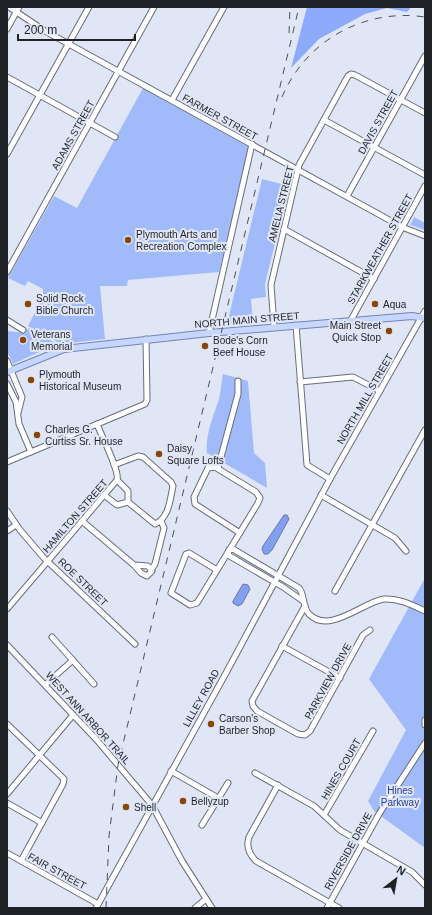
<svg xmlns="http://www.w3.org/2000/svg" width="432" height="915" font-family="Arial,sans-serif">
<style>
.green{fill:#a1baf9}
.forest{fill:#8dabfa}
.water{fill:#83a0ee;stroke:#657ab2}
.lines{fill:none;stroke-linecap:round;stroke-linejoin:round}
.minor-casing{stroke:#676d7a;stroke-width:7}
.major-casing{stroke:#7284b2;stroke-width:8}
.minor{stroke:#fff;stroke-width:5}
.major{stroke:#c6d6fe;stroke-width:6}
.rail{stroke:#4b4f56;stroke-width:1;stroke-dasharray:7 7;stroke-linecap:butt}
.poi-dot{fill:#864809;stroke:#e0e6f5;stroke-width:1.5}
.labels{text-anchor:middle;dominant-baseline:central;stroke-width:4;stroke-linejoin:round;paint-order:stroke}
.street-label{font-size:10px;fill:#1e2126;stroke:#e0e6f5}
.poi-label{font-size:10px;fill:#1e2126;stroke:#e0e6f5;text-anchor:start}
.park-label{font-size:10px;fill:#284099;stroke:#e0e6f5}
</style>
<rect width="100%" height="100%" fill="#e0e6f5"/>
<g class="green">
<path d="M143 88 249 147 219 272 128 280 127 286H100L105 339 61 344 28 326 43 297V289L28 281 25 286 8 278 54 196 77 208Z"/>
<path d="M262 179 289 186 265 284 266 297 251 299 253 324H227Z"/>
<path d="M414 217 425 223V230L410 225Z"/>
<path d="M29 328 57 344 13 364 7 351V331L25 333Z"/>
<path d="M223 374 248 381 254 453 265 463 267 488 207 453C205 438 212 419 217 405 221 396 221 384 223 374Z"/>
<path d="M425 578V848L374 811 368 801 406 730 369 679Z"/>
</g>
<path class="forest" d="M307 7H411L407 12 387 8 365 14 319 39 291 68Z"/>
<g class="water">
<path d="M284 515H287L289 519 272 550 268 554H264L262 549 263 546Z"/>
<path d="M243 584 248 585 250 589 242 604 238 606 233 603V601Z"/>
</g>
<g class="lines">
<defs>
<g id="minor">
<path d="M9 7 45 31 402 227 425 236"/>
<path d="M7 29 19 7"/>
<path d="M7 77 115 137"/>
<path d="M172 100 224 7"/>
<path d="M324 120 425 175"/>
<path d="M7 154 89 7"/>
<path d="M347 196 425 56"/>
<path d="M284 229 374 279"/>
<path d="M7 272 154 7"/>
<path d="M7 320 23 330"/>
<path d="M351 320 425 186"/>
<path d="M296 325 307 465 330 479"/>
<path d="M274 327 271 285 299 165 348 76 351 74 355 75 425 113"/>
<path d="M209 333 252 144"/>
<path d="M7 361 22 397 18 413"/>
<path d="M300 382 353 377 380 391"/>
<path d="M7 384 16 402 19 424 31 452"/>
<path d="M7 462 145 404 147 400 146 339"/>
<path d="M114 465 138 456 143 457 171 482 173 486C170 500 169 518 155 524L128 502"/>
<path d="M218 468 238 394V381"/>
<path d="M104 495 117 505 128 502V491L117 480"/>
<path d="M321 495 395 538 406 551"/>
<path d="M7 511 20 530 44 558 135 644"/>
<path d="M82 521 134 565 141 573 147 576 152 571 148 566 134 565"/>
<path d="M7 531 16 525"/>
<path d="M229 550 233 549 299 588C305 595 302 607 309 614 329 635 363 602 384 599 398 598 412 605 425 611"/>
<path d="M229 551 228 555 283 587 303 601"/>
<path d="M151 570 155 564 164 528 161 521"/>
<path d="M217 570 189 553 186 554 171 593 190 605 197 603 258 503 260 498 256 492 215 467 208 468 194 497 195 504 240 533"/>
<path d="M335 591 425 430"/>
<path d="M305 606 252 701 253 706 257 711 298 734 305 735 310 731 363 635 370 630"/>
<path d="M7 609 117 480C120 471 101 435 97 424"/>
<path d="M52 637 94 684"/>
<path d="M7 645 96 739 152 805 182 861 212 908"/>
<path d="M282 646 340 678"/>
<path d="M46 684 73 660"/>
<path d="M425 720V725"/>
<path d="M7 724 64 779 63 784 21 861"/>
<path d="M171 771 218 798"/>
<path d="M255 773 314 806 340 830 412 872 425 885"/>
<path d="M278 785 249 837C246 846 249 854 256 861L339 908"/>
<path d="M7 794 73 715"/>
<path d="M7 803 42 823"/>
<path d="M324 815 373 731"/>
<path d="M202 825 228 783"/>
<path d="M7 853 98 904"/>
<path d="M96 908 226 673 330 479 425 311"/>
<path d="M195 908 206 899"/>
<path d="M327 908 379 814 425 743"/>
</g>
<path id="major" d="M7 372 64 349 209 333 412 316 425 318"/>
</defs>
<use href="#minor" class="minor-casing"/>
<use href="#major" class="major-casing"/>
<use href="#minor" class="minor"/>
<use href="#major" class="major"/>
<g class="rail">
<path d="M289 33 290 7"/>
<path d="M282 97C306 40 365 8 425 17"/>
<path d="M106 908 109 836 118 765 299 7"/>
</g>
</g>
<g class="poi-dot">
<circle cx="128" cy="240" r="4"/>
<circle cx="28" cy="304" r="4"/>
<circle cx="375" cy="304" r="4"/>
<circle cx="389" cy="331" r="4"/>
<circle cx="23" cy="340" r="4"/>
<circle cx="205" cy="346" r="4"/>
<circle cx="31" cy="380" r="4"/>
<circle cx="37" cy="435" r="4"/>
<circle cx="159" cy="454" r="4"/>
<circle cx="211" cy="724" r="4"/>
<circle cx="183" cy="801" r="4"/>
<circle cx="126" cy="807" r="4"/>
</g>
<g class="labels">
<g class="street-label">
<text transform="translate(220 117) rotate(29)">FARMER STREET</text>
<text transform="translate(378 122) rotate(-61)">DAVIS STREET</text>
<text transform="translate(73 135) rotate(-61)">ADAMS STREET</text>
<text transform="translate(281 204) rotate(-76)">AMELIA STREET</text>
<text transform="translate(380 249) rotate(-61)">STARKWEATHER STREET</text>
<text transform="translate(247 320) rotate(-5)">NORTH MAIN STREET</text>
<text transform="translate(365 399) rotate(-60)">NORTH MILL STREET</text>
<text transform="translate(75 516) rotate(-49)">HAMILTON STREET</text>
<text transform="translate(83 582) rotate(44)">ROE STREET</text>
<text transform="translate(328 681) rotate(-61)">PARKVIEW DRIVE</text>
<text transform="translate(201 698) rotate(-61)">LILLEY ROAD</text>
<text transform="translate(88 718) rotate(48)">WEST ANN ARBOR TRAIL</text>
<text transform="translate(341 769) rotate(-60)">HINES COURT</text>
<text transform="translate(348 851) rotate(-61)">RIVERSIDE DRIVE</text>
<text transform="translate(57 871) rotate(29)">FAIR STREET</text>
</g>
<g class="poi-label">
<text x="136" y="234">Plymouth Arts and<tspan x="136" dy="12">Recreation Complex</tspan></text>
<text x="36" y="298">Solid Rock<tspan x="36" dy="12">Bible Church</tspan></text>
<text x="383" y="304">Aqua</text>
<text x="381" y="325" text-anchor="end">Main Street<tspan x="381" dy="12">Quick Stop</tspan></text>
<text x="31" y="334">Veterans<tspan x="31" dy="12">Memorial</tspan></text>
<text x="213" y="340">Bode's Corn<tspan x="213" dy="12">Beef House</tspan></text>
<text x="39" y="374">Plymouth<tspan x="39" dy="12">Historical Museum</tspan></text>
<text x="45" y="429">Charles G.<tspan x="45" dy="12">Curtiss Sr. House</tspan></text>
<text x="167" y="448">Daisy<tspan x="167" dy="12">Square Lofts</tspan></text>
<text x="219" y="718">Carson's<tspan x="219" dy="12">Barber Shop</tspan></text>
<text x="191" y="801">Bellyzup</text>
<text x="134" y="807">Shell</text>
</g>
<g class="park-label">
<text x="400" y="790">Hines<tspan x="400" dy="12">Parkway</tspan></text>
</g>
</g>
<rect width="432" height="915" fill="none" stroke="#1e2126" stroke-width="16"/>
<g transform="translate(396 879) rotate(31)" stroke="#e0e6f5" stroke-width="3" paint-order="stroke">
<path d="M0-3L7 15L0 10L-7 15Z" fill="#1e2126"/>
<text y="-6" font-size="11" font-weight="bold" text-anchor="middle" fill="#1e2126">N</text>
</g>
<path d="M18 34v6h117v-6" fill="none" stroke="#1e2126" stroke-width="2"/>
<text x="24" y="34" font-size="12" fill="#1e2126" stroke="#e0e6f5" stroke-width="3" paint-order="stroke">200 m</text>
</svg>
